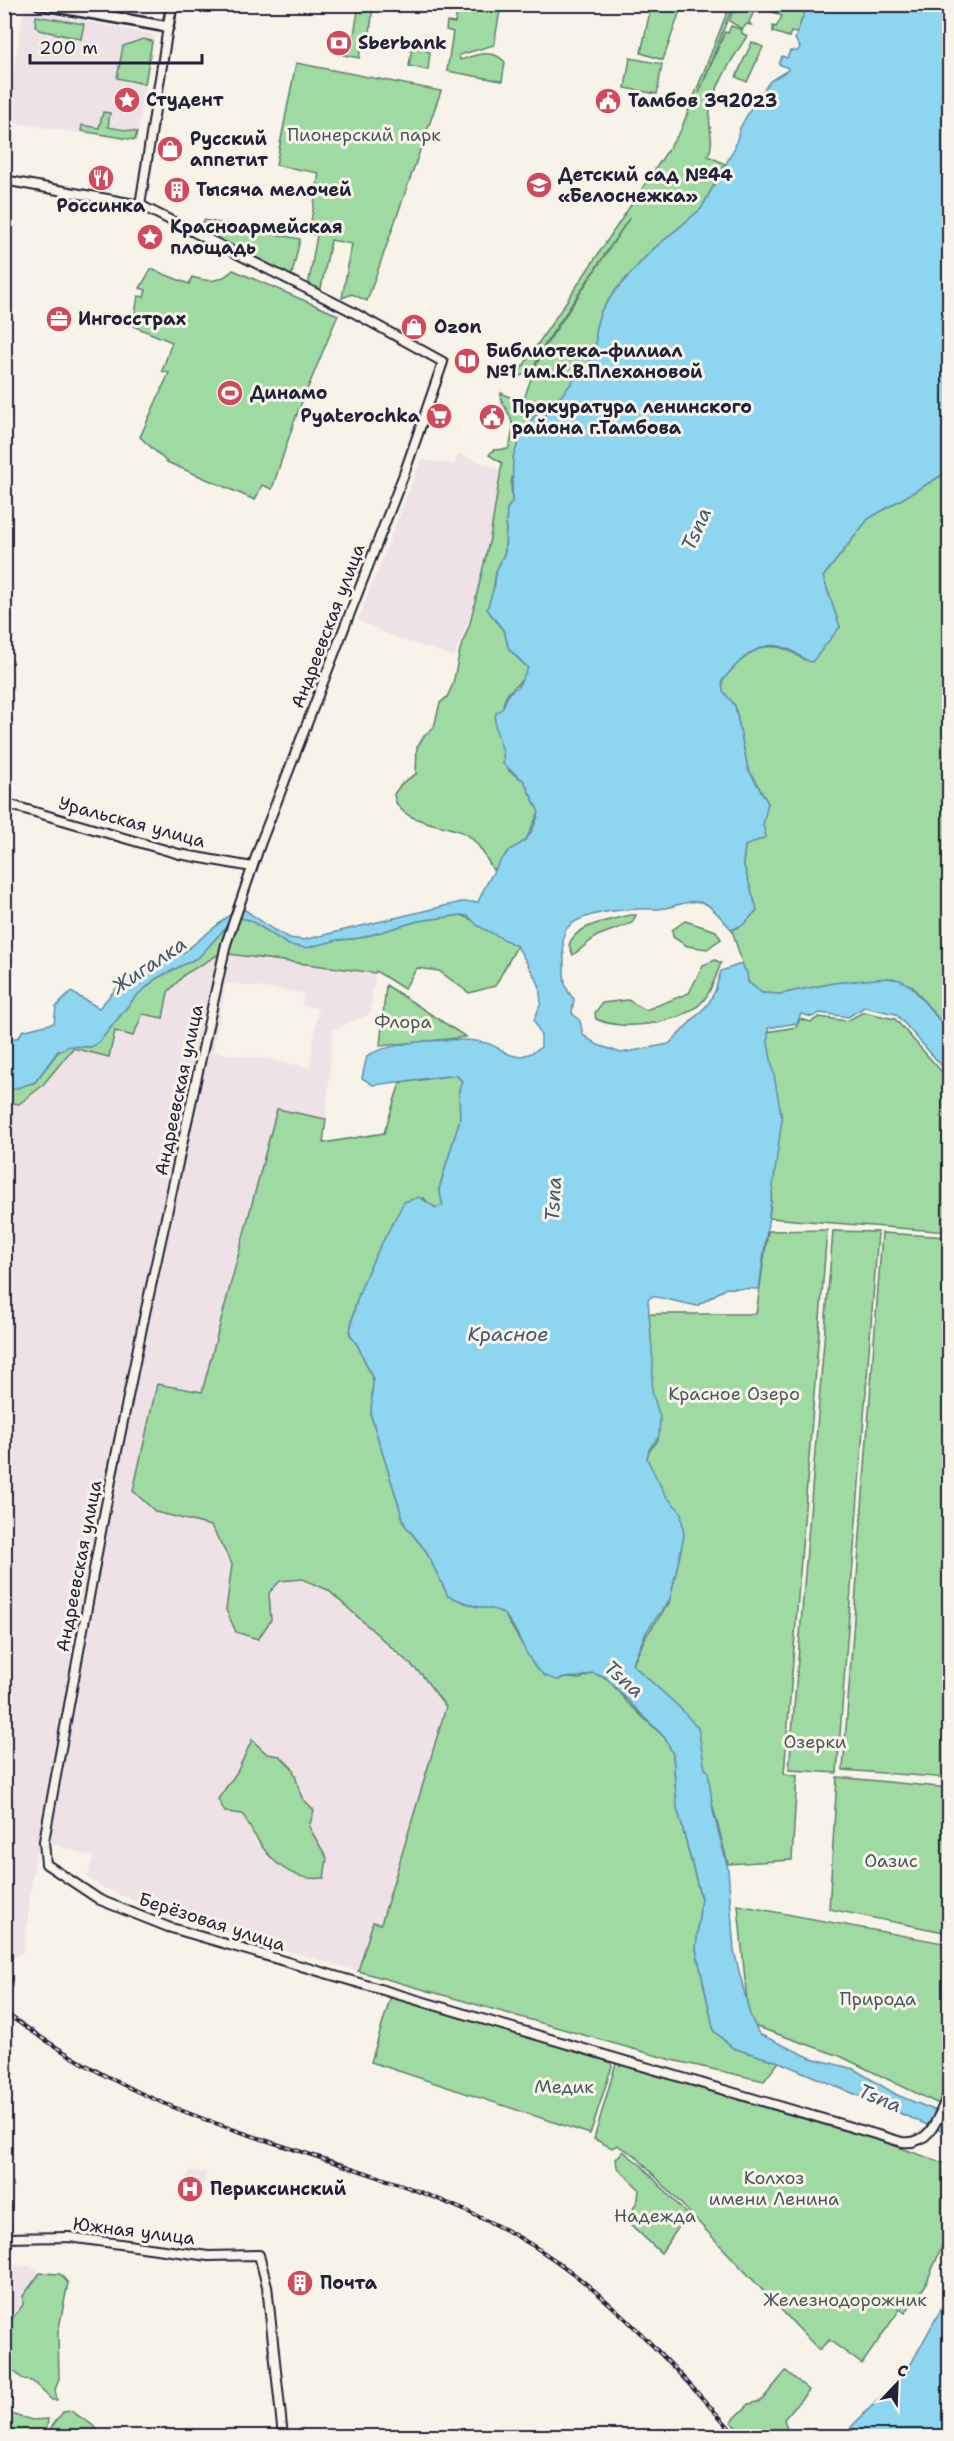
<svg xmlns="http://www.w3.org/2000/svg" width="954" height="2441" font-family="'Shantell Sans',sans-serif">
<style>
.built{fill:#efe2e6;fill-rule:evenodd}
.green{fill:#9edaa1;stroke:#607e6e;stroke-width:1.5}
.water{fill:#8ed5f0;stroke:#638da8;stroke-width:1.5}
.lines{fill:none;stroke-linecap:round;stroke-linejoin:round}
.minor-casing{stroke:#22223b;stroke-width:12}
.major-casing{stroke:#22223b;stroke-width:14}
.minor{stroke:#f7f3e8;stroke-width:8}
.major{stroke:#f7f3e8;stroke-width:9}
.rail-casing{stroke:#22223b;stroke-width:4}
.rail{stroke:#f7f3e8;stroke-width:1.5;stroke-dasharray:4.5;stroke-linecap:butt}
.labels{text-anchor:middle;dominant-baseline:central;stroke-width:6;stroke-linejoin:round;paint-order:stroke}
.poi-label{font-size:18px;font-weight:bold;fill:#22223b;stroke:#f7f3e8;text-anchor:start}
.park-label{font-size:18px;fill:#47595a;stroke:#f7f3e8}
.street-label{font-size:18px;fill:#22223b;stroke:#f7f3e8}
.water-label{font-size:20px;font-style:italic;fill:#425871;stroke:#f7f3e8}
</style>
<rect width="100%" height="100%" fill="#f7f3e8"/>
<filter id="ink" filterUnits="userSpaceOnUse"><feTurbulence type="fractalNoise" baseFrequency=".0167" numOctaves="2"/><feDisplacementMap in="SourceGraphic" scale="12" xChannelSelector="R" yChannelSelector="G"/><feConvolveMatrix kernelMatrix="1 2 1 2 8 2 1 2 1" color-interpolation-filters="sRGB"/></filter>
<g filter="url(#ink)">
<g class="built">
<path d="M24 9 155 35 136 142 5 121Z"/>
<path d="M459 454 499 469 498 496 490 538 471 614 454 657 392 636 358 620 421 460 454 464Z"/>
<path d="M230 952 375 973 371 1009 368 1015 333 1030 326 1119 277 1109 168 1517 211 1525 232 1564 230 1583 270 1620 269 1594 280 1581 301 1579 328 1590 422 1675 446 1707 381 1925 373 1923 358 1971 169 1916 104 1888 87 1878 93 1857 49 1843 92 1618 83 1617 33 1873 24 1949 20 1955 12 1958 6 1966 5 1102 19 1104 42 1086 73 1048 115 1030 143 1014 163 1018 168 992 185 974 221 953ZM226 983 303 993 302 1006 318 1008 310 1068 269 1059 213 1052ZM252 1740 267 1754 293 1769 302 1798 314 1810 309 1827 327 1858 257 1844 243 1814 218 1799 237 1772Z"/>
<path d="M190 2170 207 2173 197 2196 177 2197Z"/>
<path d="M29 2266 40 2273 23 2296V2305L5 2333V2267Z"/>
</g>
<g class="green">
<path d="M657 4 682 5 663 60 641 53 650 11 655 12Z"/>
<path d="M359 5 373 6 370 33 364 36 359 58 343 55 345 47H352Z"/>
<path d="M458 5 479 7 480 5H501L494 45 459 55 460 60C476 55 492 48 505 62L502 81 447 71 453 32 446 30 447 22 455 23Z"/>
<path d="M730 5H733L699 93 725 32 728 33 731 26 742 30V33L747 36C733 58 715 85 710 111 707 128 716 139 708 156L725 164 701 209 650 252 615 291 601 311 596 327V348L586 369 578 375 545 416H535L523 431 511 483 512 502 507 509 505 552 496 572 490 613 504 631 509 649 528 668C526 679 516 685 509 692 495 708 505 753 509 771L524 781 539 812 526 840 507 853 500 865 493 870C486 858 477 839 464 833 444 823 396 824 394 794L402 783 416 774 417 747 424 736 434 727 440 703 447 697 453 684 460 650 470 623 490 538 502 463 489 455 493 450 508 449C517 426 512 418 501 400V393L523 403C529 382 536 364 546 345L630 217 545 344 532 371 515 378 680 132Z"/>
<path d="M735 5H757L749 22 751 25 747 24 742 29 729 21Z"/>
<path d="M774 5H807L797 33 791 32 789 37 773 32V26L776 27 782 16 771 11Z"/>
<path d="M36 16 84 24 81 39 39 30 35 26Z"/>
<path d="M143 39 152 41 145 84 117 78 123 46Z"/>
<path d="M752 42 763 47 747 82 736 77Z"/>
<path d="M412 47 430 52 428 70 409 66Z"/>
<path d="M630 58 662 64 657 94 625 88Z"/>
<path d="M296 63 441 91 367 301 352 294 342 298 352 244 331 240 320 293 308 287 317 235 309 234 319 173 276 165Z"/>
<path d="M103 112 110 113 108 127 137 132 135 140 81 131 82 125 99 128Z"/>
<path d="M204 220 300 239 290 283 199 233Z"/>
<path d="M151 269 189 284 192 277C208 282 220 283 233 270L338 315 295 419 272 489 262 485 255 500 167 462 140 437 169 373 162 371 172 342 133 326 138 296 144 297 146 290 140 288Z"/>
<path d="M949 471V1032L912 986 893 978 834 983 780 994 762 993 748 982 732 930 744 924 757 910 743 863 745 846C761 835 761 819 768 803L748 769 735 706 723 692 722 681C746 651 769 632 804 660L840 627 823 577 868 519Z"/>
<path d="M461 915C467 916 507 941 517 946L495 986 469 993 439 971 417 968 404 989 376 971 375 973 221 953 185 974 168 992 163 1018 143 1014 133 1036 115 1031 109 1057 73 1048 42 1086 19 1104 5 1102 4 1092 35 1082 58 1052 69 1046 91 1047 100 1041 135 997 157 978 199 957 235 917 250 920 289 945 360 938 418 921Z"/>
<path d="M630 915H636L632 923 597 936 573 955 569 945C575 924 612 920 630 915Z"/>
<path d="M685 921 716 931 721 939 707 949 687 946 673 937 672 930Z"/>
<path d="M715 960 721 963C716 975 712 991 703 1001 682 1024 622 1032 596 1019L595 1013 602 1003 628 1000 646 1010 689 993 703 965Z"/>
<path d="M386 985 466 1037 380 1046Z"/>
<path d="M863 1012 895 1019 949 1080V1232L769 1218 775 1166 767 1032 796 1027 800 1019 811 1022 819 1017 847 1021Z"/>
<path d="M456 1075 462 1081 459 1089 460 1119 439 1189 443 1205 439 1209 430 1205 424 1198C388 1242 356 1275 350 1334L358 1346 373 1379 371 1416 405 1525 426 1551 448 1596 477 1607 493 1608 504 1614 533 1662 545 1676 580 1679 592 1673 608 1679 627 1702 665 1738 673 1754 677 1807 701 1899 696 1949 714 2031 733 2048 779 2062 764 2081 672 2060 358 1971 373 1922 381 1924 446 1707 422 1675 328 1590 302 1579 280 1581 269 1593 271 1620 258 1639 236 1632 226 1610 232 1564 211 1526 156 1512 133 1491 157 1384 202 1392 277 1109 326 1119 323 1143 384 1133 400 1083Z"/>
<path d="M827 1230 784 1774 797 1776 792 1860 728 1864 704 1773 631 1669 646 1636 669 1603 683 1540V1527L646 1464 648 1453 658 1440 659 1422 652 1405 646 1314H756L768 1231Z"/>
<path d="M833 1231 878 1232 837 1773 789 1770Z"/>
<path d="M882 1233 949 1237V1778L843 1770Z"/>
<path d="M252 1740 267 1754 280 1756 293 1769 302 1798 314 1810 309 1827 327 1858 324 1878C282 1883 259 1847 243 1814L225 1812 218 1799 237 1772Z"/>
<path d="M837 1777 949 1788V1933L829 1909Z"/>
<path d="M738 1905 949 1944V2109L840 2056 749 2024Z"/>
<path d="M391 1996 610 2062 612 2066 590 2134 371 2062Z"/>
<path d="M616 2063 873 2138 949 2165V2230L925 2286 905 2313 900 2309 862 2364 829 2340 819 2350 635 2155 617 2145 612 2148 594 2139Z"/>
<path d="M623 2151 642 2166 687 2215 661 2253 627 2221 638 2199 639 2189 617 2167 616 2159Z"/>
<path d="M40 2273 60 2274 68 2283 58 2333 59 2379 55 2390 57 2400H52L32 2381 24 2380 10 2368 5 2374 7 2325 23 2305V2296Z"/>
<path d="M786 2371 809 2390 784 2419 789 2436H744L731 2422 749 2404 761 2401Z"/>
<path d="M71 2411 91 2424 104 2436H52L50 2429 63 2412Z"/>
<path d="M4 2412 32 2420 48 2419 46 2436H5Z"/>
</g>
<g class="water">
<path d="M807 5H949V471L868 519 823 577 840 627 812 662C803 660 800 655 792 651 764 634 739 660 722 681L723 691 735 706 748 769 768 803 763 824 766 837 745 846 743 863 757 910 744 924 732 930C724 922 716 910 706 904 690 896 672 910 656 909 635 908 585 910 568 927 560 935 564 950 564 961 564 977 563 988 574 999L572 1013 580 1021 583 1035 598 1045 621 1053 669 1044 708 1004 715 991 721 971 741 964 747 973 748 982 762 993 780 994 834 983 887 978 900 980 911 986 949 1032V1074L896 1014 864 1007 848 1017 820 1013 812 1017 801 1014 797 1023 768 1028V1043L782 1119 759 1289 726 1288 697 1306 652 1296 648 1300 653 1362 652 1392 660 1417 659 1436 649 1449 647 1459 666 1496 681 1512 684 1536 670 1599 647 1631 632 1664 679 1707 698 1728 705 1769 708 1771 713 1811 728 1869 734 1951 750 2015 759 2034 811 2058 854 2069 897 2095 949 2116V2134L779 2062 733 2048 714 2031 696 1949 701 1898 677 1807 673 1754 665 1738 605 1677 592 1673C578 1681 569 1674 558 1680 525 1676 523 1629 502 1613 493 1607 484 1609 475 1606 466 1603 457 1599 448 1596L426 1551 405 1525 371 1416 373 1379 358 1346 350 1334C355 1285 382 1244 404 1202L419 1197 436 1208 443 1205 439 1189 460 1119 459 1089 462 1081 456 1075 373 1085 362 1078 367 1056C392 1041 457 1036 486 1043 496 1045 506 1055 515 1056 526 1057 534 1052 541 1047V1036L534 1020 541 1003 539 984 517 946 478 926 468 916 461 915 418 921 360 938 338 940 306 948 289 945 250 920 235 917 199 957 157 978 135 997 100 1041 91 1047 70 1046 58 1051 35 1082 5 1092V1041L19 1037 22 1031 54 1023 56 1007 71 992 99 1008 122 982 183 953 238 908 245 910 274 930 290 938 303 940 461 902H478C486 883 494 868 507 853 511 848 518 846 523 842 532 835 536 823 539 812L524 781 503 764C506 745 491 732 496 713L502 709 509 693 518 687 528 668 509 649 504 631 487 609 495 584 496 572 505 552 507 509 512 502 513 457 523 431 535 415 545 416 578 375 586 369 596 348V327L601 311 615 291 650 252 701 209 735 147 740 128 751 108 770 81 788 70V68L779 64 782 56 787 58 790 51H798L800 47 795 39Z"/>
<path d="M949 2294V2436H842L907 2371Z"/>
</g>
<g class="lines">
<defs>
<g id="minor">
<path d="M4 180 140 205 349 310 443 362 404 474 261 842 226 944 144 1318 105 1510 44 1841 46 1864 100 1900 168 1927 902 2142C933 2146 939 2113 950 2090"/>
<path d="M140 205 168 27"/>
<path d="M4 803 179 854 252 867"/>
<path d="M4 2238 69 2237 208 2256 259 2255 267 2286 283 2436"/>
</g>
<path id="major" d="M39 4 168 27 172 4"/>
</defs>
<use href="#minor" class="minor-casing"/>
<use href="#major" class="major-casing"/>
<use href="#minor" class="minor"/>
<use href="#major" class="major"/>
<defs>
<path id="rail" d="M4 2012C49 2044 95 2073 145 2095 264 2149 398 2171 513 2234 603 2283 669 2363 737 2436"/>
</defs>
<use href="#rail" class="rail-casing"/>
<use href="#rail" class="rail"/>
</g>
</g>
<defs>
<symbol id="bank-disc" viewBox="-11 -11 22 22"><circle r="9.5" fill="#d1495b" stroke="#f7f3e8"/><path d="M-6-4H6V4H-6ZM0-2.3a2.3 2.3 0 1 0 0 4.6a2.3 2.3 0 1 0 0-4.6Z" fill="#fff"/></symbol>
<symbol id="sight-disc" viewBox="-11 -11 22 22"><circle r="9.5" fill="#d1495b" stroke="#f7f3e8"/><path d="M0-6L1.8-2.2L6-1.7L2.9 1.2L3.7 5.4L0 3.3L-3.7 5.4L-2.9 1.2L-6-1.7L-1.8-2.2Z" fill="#fff"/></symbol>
<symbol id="civic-disc" viewBox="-11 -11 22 22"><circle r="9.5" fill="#d1495b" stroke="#f7f3e8"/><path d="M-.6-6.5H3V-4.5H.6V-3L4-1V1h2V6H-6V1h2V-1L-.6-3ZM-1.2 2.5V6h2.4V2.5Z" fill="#fff"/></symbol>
<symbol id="shop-disc" viewBox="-11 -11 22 22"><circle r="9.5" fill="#d1495b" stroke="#f7f3e8"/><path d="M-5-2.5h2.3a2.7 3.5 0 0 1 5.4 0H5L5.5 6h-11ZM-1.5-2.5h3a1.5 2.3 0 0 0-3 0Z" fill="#fff"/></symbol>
<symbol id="restaurant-disc" viewBox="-11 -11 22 22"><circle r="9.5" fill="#d1495b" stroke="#f7f3e8"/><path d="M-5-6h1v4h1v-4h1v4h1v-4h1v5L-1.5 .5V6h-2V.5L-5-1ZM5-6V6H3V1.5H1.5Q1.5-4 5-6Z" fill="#fff"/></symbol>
<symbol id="school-disc" viewBox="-11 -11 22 22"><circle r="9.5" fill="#d1495b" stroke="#f7f3e8"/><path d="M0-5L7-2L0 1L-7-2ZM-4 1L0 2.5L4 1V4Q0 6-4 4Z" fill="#fff"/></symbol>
<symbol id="building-disc" viewBox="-11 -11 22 22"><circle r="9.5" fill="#d1495b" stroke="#f7f3e8"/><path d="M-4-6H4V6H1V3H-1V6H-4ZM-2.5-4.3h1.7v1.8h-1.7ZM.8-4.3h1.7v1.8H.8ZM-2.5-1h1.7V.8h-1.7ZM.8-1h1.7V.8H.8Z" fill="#fff"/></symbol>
<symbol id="office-disc" viewBox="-11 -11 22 22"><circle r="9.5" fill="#d1495b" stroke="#f7f3e8"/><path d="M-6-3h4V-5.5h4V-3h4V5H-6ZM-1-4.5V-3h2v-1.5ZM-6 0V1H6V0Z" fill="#fff"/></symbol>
<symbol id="library-disc" viewBox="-11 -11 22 22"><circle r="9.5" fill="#d1495b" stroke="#f7f3e8"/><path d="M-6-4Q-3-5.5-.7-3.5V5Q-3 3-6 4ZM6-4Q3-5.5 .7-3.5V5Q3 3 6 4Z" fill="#fff"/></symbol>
<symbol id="stadium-disc" viewBox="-11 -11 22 22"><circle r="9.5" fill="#d1495b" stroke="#f7f3e8"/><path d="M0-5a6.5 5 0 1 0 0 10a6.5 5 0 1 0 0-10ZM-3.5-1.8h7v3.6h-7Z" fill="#fff"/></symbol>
<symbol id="supermarket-disc" viewBox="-11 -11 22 22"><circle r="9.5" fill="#d1495b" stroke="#f7f3e8"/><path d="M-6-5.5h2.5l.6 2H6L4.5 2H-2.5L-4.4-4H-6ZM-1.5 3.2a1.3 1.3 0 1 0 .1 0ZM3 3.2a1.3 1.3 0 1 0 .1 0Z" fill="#fff"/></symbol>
<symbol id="hospital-disc" viewBox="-11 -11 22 22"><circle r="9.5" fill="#d1495b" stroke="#f7f3e8"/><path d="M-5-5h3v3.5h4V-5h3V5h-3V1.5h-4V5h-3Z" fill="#fff"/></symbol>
</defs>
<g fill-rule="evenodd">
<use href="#bank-disc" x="324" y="28" width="30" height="30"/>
<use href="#sight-disc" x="112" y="85" width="30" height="30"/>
<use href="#civic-disc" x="593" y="86" width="30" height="30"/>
<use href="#shop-disc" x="155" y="134" width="30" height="30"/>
<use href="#restaurant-disc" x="86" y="163" width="30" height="30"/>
<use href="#school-disc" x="524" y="170" width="30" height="30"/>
<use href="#building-disc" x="162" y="175" width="30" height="30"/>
<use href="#sight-disc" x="135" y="222" width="30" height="30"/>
<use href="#office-disc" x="44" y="304" width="30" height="30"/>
<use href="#shop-disc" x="399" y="312" width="30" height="30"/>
<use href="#library-disc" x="452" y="346" width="30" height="30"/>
<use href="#stadium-disc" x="215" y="378" width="30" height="30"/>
<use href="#supermarket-disc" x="424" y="401" width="30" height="30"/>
<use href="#civic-disc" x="477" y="402" width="30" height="30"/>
<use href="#hospital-disc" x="175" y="2174" width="30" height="30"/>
<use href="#building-disc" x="285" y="2268" width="30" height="30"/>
</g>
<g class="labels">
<g class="poi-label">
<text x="358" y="43">Sberbank</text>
<text x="146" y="100">Студент</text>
<text x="628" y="101">Тамбов 392023</text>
<text x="190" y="139">Русский<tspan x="190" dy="21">аппетит</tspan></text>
<text x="558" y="175">Детский сад №44<tspan x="558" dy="21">«Белоснежка»</tspan></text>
<text x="196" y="190">Тысяча мелочей</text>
<text x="101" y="206" text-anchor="middle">Россинка</text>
<text x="170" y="227">Красноармейская<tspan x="170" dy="21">площадь</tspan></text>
<text x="78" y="319">Ингосстрах</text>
<text x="434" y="327">Ozon</text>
<text x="486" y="351">Библиотека-филиал<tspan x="486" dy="21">№1 им.К.В.Плехановой</tspan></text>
<text x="250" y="393">Динамо</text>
<text x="512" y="407">Прокуратура ленинского<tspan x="512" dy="21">района г.Тамбова</tspan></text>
<text x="420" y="416" text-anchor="end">Pyaterochka</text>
<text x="210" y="2189">Периксинский</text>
<text x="320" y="2283">Почта</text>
</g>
<g class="park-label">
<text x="364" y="135">Пионерский парк</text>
<text x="403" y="1022">Флора</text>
<text x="734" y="1394">Красное Озеро</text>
<text x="815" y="1742">Озерки</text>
<text x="891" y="1861">Оазис</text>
<text x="878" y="1999">Природа</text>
<text x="564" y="2087">Медик</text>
<text x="774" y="2178">Колхоз<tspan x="774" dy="21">имени Ленина</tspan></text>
<text x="655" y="2216">Надежда</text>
<text x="845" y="2300">Железнодорожник</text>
</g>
<g class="street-label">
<text transform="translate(328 626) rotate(-69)">Андреевская улица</text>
<text transform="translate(132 822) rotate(15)">Уральская улица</text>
<text transform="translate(179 1090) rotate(-78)">Андреевская улица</text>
<text transform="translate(79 1566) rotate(-79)">Андреевская улица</text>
<text transform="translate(212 1922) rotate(18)">Берёзовая улица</text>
<text transform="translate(134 2231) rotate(7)">Южная улица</text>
</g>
<g class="water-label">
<text transform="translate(696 529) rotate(-66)">Tsna</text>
<text transform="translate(149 965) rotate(-34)">Жигалка</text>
<text transform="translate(553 1199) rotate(-87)">Tsna</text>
<text x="508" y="1334">Красное</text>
<text transform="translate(624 1679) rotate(41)">Tsna</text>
<text transform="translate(880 2098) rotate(22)">Tsna</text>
</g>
</g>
<rect width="954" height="2441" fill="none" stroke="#f7f3e8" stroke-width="24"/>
<rect x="12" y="12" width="930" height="2417" fill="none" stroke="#22223b" stroke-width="2" filter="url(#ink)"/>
<g transform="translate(897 2384) rotate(23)" stroke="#f7f3e8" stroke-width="4.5" paint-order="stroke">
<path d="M0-4.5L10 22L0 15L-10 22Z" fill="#22223b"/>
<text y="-9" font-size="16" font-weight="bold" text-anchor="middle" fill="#22223b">С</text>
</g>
<path d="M30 54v9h172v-9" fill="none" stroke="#22223b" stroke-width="3"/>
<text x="39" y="54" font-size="18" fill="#22223b" stroke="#f7f3e8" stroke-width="4.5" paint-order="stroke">200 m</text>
</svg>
